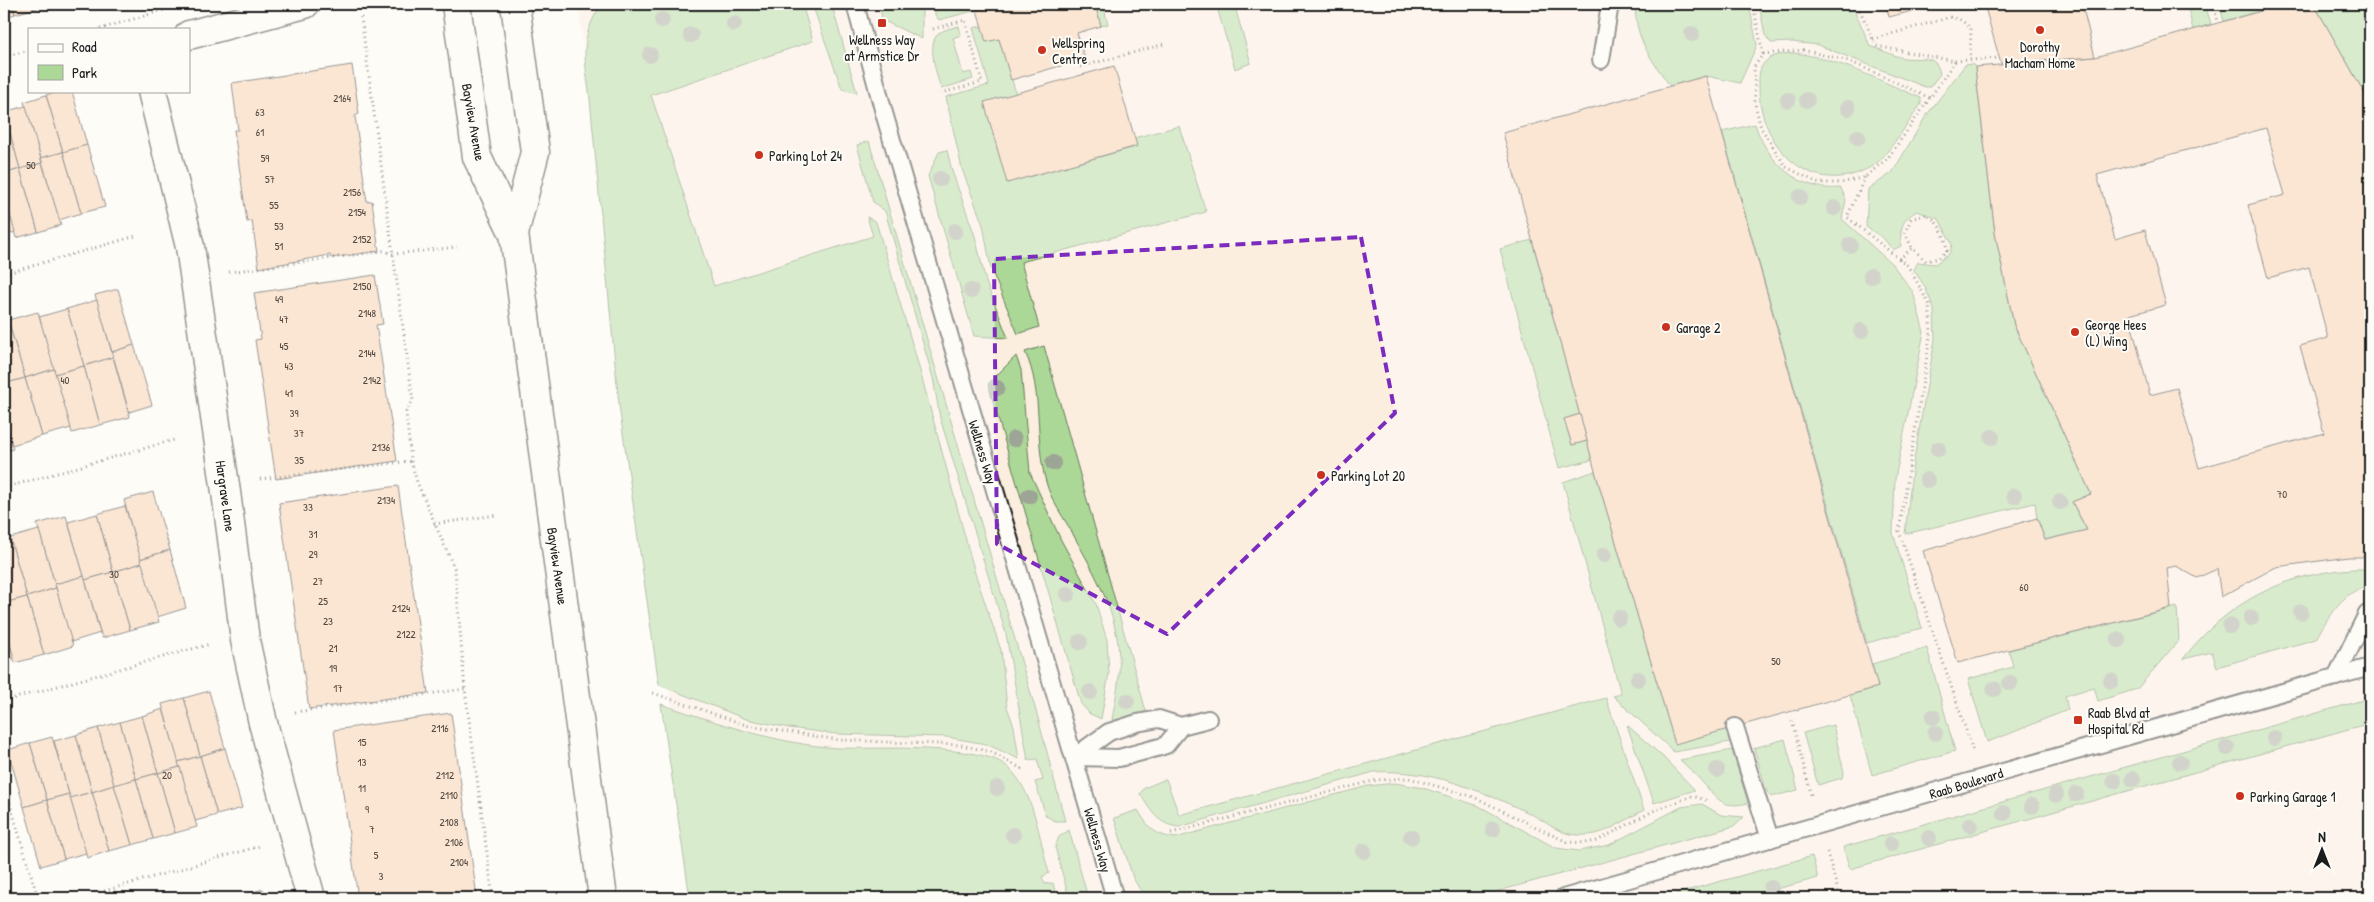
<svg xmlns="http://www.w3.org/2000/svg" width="2374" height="902" font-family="'Patrick Hand',sans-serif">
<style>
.built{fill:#fceedf}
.green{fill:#acd897;stroke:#647a5a}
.building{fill:#f8cda7;stroke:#1c1c1c;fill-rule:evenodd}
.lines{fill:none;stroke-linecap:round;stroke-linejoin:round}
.lane-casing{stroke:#1c1c1c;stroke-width:20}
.street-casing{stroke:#1c1c1c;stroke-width:31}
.secondary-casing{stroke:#1c1c1c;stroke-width:31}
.path{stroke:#1c1c1c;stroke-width:3;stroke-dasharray:1 4;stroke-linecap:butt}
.lane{stroke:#fdfcf7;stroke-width:16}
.street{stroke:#fdfcf7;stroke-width:28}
.secondary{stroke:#fdfcf7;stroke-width:28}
.tree{fill:#9da596}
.marked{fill:none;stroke:#7b2cbf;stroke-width:4;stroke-dasharray:10 6;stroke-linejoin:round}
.poi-dot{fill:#c8321e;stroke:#fdfcf7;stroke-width:2}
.labels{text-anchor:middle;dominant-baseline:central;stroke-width:4;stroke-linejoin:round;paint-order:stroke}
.number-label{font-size:11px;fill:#53483f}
.poi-label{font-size:14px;fill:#1c1c1c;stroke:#fdfcf7;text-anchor:start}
.street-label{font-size:14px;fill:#1c1c1c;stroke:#fdfcf7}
</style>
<rect width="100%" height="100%" fill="#fdfcf7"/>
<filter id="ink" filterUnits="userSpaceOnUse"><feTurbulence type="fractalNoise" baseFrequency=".02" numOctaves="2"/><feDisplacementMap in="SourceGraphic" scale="10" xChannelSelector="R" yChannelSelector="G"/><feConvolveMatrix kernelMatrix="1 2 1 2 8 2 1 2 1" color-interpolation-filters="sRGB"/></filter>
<g filter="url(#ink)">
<path class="built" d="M578 4H2370V898H697Z"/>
<g class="green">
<path d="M602 4H802L813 41 651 95 714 286 873 236 867 217 876 222 917 360 975 573 1001 650 1007 707 1014 726 1019 759 986 744 947 737 836 734 789 728 746 719 659 685 619 405 590 99C585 60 578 38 602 4Z"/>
<path d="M812 4H831L833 9 857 93 842 89Z"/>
<path d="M880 4H922V39L882 20Z"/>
<path d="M935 4H988L989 7 939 20 935 15Z"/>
<path d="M1095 4H1103L1108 24 1101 26Z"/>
<path d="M1216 4H1234L1251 63 1235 69Z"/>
<path d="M1635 4H1749L1757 45 1740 83 1706 76 1670 86C1651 59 1635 39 1635 4Z"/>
<path d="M1759 4H1852L1870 46C1880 49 1893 56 1904 58 1920 60 1937 53 1940 74L1930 87H1925L1818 45 1792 42 1771 43 1765 35Z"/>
<path d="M2187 4H2205L2211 24 2193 30Z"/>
<path d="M2219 4H2259L2261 11 2224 21Z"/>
<path d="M2314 4H2370V103Z"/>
<path d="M959 26 961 35 953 38 963 74 971 72 973 79 941 89C937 76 927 46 937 35 941 30 952 28 959 26Z"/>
<path d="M982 26 999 39 1016 93 1007 182 1136 147 1134 138 1179 126 1206 212 1021 262 1039 327 1018 334 991 269 983 225 962 169 946 97 989 85 973 28Z"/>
<path d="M1794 53C1838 58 1880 81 1921 98V104C1912 117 1887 155 1877 163 1817 204 1759 150 1759 87 1759 79 1758 69 1765 62 1773 54 1783 54 1794 53Z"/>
<path d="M1972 64 1975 67 1995 233 2014 325 2091 494 2072 502 2087 530 2045 540 2037 518 2035 503 1905 534 1912 471 1935 339 1934 309 1925 287 1914 270 1918 262 1935 264 1950 253 1952 244 1939 219 1917 211C1901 220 1900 229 1901 246L1893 250 1883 238 1866 227 1868 189 1892 173 1926 116 1965 65Z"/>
<path d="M1755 124C1767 162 1799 192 1841 188L1846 200 1842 219 1892 264 1913 292 1924 332 1895 479 1893 533 1922 628 1867 643 1722 132Z"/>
<path d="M869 141 1038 718 1065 821H1055L1046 816 1035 782 1043 780 1037 759 1028 760 1006 634 940 418 933 378 885 211 873 202 857 145Z"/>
<path d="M947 150 952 171 975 236 986 282 1008 338 974 336 928 176 939 152Z"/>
<path d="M1532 240 1580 414 1564 419 1572 445 1587 441 1592 460 1559 468 1500 249Z"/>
<path d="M1044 346 1146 711 1123 719 1112 720C1115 700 1121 677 1119 656 1117 612 1095 574 1074 536 1065 519 1051 501 1046 482 1034 440 1044 392 1025 352Z"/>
<path d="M1016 356 1021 370 1030 473 1061 540 1096 604 1107 640 1109 673 1101 719 1090 714 1081 704 988 384Z"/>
<path d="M1595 471 1675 743 1726 729 1730 742 1674 752 1613 696 1621 694 1563 482Z"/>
<path d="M2352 569H2370V585C2342 592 2329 615 2316 639L2217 667 2212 652 2183 659C2226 603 2282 574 2352 569Z"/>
<path d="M2177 607 2179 640 2137 689 2098 701 2094 687 2065 696 2068 710C2040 720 2015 733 1987 742L1968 679 2013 667 2009 650Z"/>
<path d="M1927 648 1955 751 1872 775 1850 695 1878 687 1872 664Z"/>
<path d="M1606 698 1644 810C1628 818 1607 834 1589 835 1558 837 1552 824 1527 812 1476 789 1431 769 1374 772L1179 827C1158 825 1151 811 1140 794L1144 788 1166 779 1179 815Z"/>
<path d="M2370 698V723L1850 869 1843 847Z"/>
<path d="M661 704C718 723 777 744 838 748 867 749 896 747 925 749 946 750 993 752 1009 768 1035 794 1039 838 1049 873L1042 877 1045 884 1053 883 1057 898H690Z"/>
<path d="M1627 725 1663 757 1695 790 1654 803Z"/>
<path d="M1833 725 1844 772 1842 778 1818 785 1803 733Z"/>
<path d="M1785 739 1798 790 1771 797 1767 792 1754 748Z"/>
<path d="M1732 750 1748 803C1723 809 1718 800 1703 783 1696 775 1688 767 1680 760Z"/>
<path d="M1395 783 1423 788 1479 806 1556 848 1579 851 1609 845 1681 807 1702 804 1721 815 1744 817 1735 826 1473 898H1145L1133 878 1114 818 1138 810C1148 827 1154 835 1175 838L1368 786Z"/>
<path d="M1069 830 1088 898H1069L1055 847 1059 837Z"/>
<path d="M1812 856 1818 878 1743 898H1660Z"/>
</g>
<g class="building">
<path d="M4 4H12L15 14 4 18Z"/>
<path d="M12 4H39L40 7 15 14Z"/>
<path d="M102 4H123L104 9Z"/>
<path d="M988 4H1095L1101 26 1077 33 1085 59 1011 80 999 39 986 42 977 10 989 7Z"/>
<path d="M1886 4H1939L1889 17Z"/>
<path d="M1984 4H2082L2095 57 2001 64Z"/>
<path d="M2259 4H2314L2370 103V557H2348L2276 567 2221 597 2217 569 2197 578 2176 566 2167 568 2171 608 1958 663 1923 551 2037 518 2045 540 2087 530 2072 502 2091 494 2014 325 1995 233 1975 67 2095 57 2261 11ZM2266 128 2285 195 2248 205 2268 278 2309 267 2328 338 2300 346 2324 433 2199 468 2177 388 2150 395 2129 315 2166 305 2145 230 2115 239 2097 175Z"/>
<path d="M352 65 359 114 355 116 367 202 372 201 379 251 331 258 330 255 259 268 252 221 247 222 234 130H238L232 83Z"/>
<path d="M1114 66 1137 146 1007 183 984 102Z"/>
<path d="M1706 76 1878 687 1675 744 1595 471 1503 133Z"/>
<path d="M60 91H72L87 145 63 152 46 95Z"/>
<path d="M46 95 63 152 41 158 24 102Z"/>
<path d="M26 106 42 163 20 169 4 112Z"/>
<path d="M4 112 20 169 4 174Z"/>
<path d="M87 145 105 207 81 213 63 152Z"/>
<path d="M63 152 81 213 59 220 41 158Z"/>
<path d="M42 163 61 225 38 232 20 169Z"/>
<path d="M20 169 38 232 16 238 4 194V174Z"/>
<path d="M4 194 15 232 4 236Z"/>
<path d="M375 275 383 324 376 325 397 461 276 479 255 340 261 339 254 293Z"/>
<path d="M118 289 134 345 112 352 95 295Z"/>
<path d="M97 300 113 357 84 366 67 309Z"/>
<path d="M67 309 84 366 55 374 39 317Z"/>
<path d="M38 312 54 369 25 378 8 320Z"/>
<path d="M8 320 25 378 4 384V321Z"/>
<path d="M134 345 152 405 129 412 112 352Z"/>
<path d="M113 357 130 417 100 425 84 366Z"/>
<path d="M84 366 100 425 72 433 55 374Z"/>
<path d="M54 369 71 428 42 436 25 378Z"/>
<path d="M25 378 42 436 12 445 4 416V384Z"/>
<path d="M1580 414 1587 441 1572 445 1564 419Z"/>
<path d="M4 416 13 449 4 452Z"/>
<path d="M398 486 428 693 309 709 279 503Z"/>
<path d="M153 492 170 550 140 559 124 500Z"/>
<path d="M125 506 142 563 113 572 97 514Z"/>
<path d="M97 514 113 572 85 580 68 522Z"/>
<path d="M66 516 84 576 55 584 37 524Z"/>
<path d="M39 530 56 588 27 597 10 538Z"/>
<path d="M10 538 27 597 4 603V540Z"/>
<path d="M170 550 186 608 157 617 140 559Z"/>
<path d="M142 563 159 622 130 630 113 572Z"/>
<path d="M113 572 130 630 102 638 85 580Z"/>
<path d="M84 576 100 633 71 642 55 584Z"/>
<path d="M56 588 73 646 44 655 27 597Z"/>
<path d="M27 597 44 655 15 663 4 623V603Z"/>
<path d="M4 623 14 658 4 662Z"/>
<path d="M209 691 225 748 200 756 184 698Z"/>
<path d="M184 698 200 756 178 762 162 704Z"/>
<path d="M163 709 180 767 158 773 142 716Z"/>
<path d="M451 713 477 897 358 898 334 730Z"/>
<path d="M142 716 158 773 136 779 120 722Z"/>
<path d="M120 722 136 779 114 785 98 728Z"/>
<path d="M98 728 114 785 92 792 76 735Z"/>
<path d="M76 735 92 792 70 798 54 741Z"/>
<path d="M52 737 69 794 47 800 30 743Z"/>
<path d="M30 743 47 800 24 807 8 750Z"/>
<path d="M225 748 242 808 217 815 200 756Z"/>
<path d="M200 756 217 815 195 821 178 762Z"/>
<path d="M180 767 197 827 175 833 158 773Z"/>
<path d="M158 773 175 833 153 839 136 779Z"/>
<path d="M136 779 153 839 132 845 114 785Z"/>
<path d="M114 785 132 845 109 851 92 792Z"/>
<path d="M92 792 109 851 87 858 70 798Z"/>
<path d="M69 794 86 853 64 859 47 800Z"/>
<path d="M47 800 64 859 41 866 24 807Z"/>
<path d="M263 889 266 898H241L240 896Z"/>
</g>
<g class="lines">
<defs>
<g id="lane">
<path d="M855 4 884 113 1115 898"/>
<path d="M1601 60 1610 4"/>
<path d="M2336 677 2367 614 2370 613"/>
<path d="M1735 727 1770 839"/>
<path d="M1074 757 1109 732 1137 723 1159 719 1181 726 1208 719"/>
<path d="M1074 757 1119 758 1160 747 1166 745 1181 726"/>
<path d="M1563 898 2370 667"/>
</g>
<g id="street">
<path d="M189 35 305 4"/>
<path d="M152 91 190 247 226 492 245 640 263 723 311 898"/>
</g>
<g id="secondary">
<path d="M456 4 477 157 514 234 603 898"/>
<path d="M514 234 535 152 515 4"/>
</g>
</defs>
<use href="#lane" class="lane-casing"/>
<use href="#street" class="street-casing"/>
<use href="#secondary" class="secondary-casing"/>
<g class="path">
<path d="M1753 4 1763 54 1754 67 1755 104 1761 128 1786 167 1818 183H1841L1865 177 1888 158 1930 98"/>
<path d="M2213 4 2218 22"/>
<path d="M361 17 413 401 406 412 411 461 417 482 455 570 465 689 493 898"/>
<path d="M100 29 164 10"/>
<path d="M933 29 965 20 982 82 938 94"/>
<path d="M1873 39 1951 17 1961 20 1971 28 1970 59"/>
<path d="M1763 54 1803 50 1849 61 1930 98 1955 61 1876 46 1857 4"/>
<path d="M4 57 29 50"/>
<path d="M1955 61 1999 58"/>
<path d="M1080 67 1165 44"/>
<path d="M1865 177 1847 217 1908 266 1929 304 1931 331 1899 531 1973 751"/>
<path d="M1899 259 1912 248 1926 261 1939 258 1947 251C1945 234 1940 224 1927 214L1911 219 1905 233 1912 248"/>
<path d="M229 272 383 251 394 254 457 247"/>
<path d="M4 274 136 236"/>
<path d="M260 479 411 461"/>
<path d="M4 488 174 440"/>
<path d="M434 524 497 515"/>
<path d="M653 693 749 726 839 740 961 745 991 752 1024 770"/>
<path d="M4 701 210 644"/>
<path d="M295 712 465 689"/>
<path d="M1792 721 1812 798"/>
<path d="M4 784 38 898"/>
<path d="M1171 833 1377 780 1409 778 1474 797 1567 842 1585 843 1597 841 1653 811 1692 796 1709 801"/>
<path d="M1827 852 1840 898"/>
<path d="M80 898 260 846"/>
</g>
<use href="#lane" class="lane"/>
<use href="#street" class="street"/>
<use href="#secondary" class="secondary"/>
</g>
<g class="tree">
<circle cx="662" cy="20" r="8"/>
<circle cx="734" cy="24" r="8"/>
<circle cx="1692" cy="34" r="8"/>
<circle cx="691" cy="35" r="8"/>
<circle cx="650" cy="55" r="8"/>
<circle cx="1788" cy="100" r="8"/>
<circle cx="1807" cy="100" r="8"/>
<circle cx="1848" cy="108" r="8"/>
<circle cx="1858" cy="137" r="8"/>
<circle cx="940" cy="179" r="8"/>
<circle cx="1800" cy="197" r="8"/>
<circle cx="1834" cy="208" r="8"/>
<circle cx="955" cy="231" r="8"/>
<circle cx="1850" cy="245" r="8"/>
<circle cx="1871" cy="276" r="8"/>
<circle cx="971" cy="291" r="8"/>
<circle cx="1861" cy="331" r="8"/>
<circle cx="997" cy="388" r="8"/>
<circle cx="1992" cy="437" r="8"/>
<circle cx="1014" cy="439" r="8"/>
<circle cx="1938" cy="449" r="8"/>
<circle cx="1053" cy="463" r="8"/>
<circle cx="1927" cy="480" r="8"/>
<circle cx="1029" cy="496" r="8"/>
<circle cx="2014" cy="496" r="8"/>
<circle cx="2060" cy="502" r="8"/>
<circle cx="1604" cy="555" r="8"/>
<circle cx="1068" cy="594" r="8"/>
<circle cx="2301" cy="612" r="8"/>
<circle cx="1619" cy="618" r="8"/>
<circle cx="2251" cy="618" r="8"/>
<circle cx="2230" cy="626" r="8"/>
<circle cx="2118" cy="640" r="8"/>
<circle cx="1080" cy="642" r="8"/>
<circle cx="1638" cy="679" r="8"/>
<circle cx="2111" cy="681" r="8"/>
<circle cx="2010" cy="683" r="8"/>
<circle cx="1994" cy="689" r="8"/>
<circle cx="1090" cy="692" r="8"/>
<circle cx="1127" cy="701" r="8"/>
<circle cx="1933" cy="717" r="8"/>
<circle cx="1935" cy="733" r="8"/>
<circle cx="2274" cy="738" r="8"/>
<circle cx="2227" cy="748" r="8"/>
<circle cx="2180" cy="762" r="8"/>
<circle cx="1717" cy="770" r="8"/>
<circle cx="2133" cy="779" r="8"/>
<circle cx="2114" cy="781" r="8"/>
<circle cx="997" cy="788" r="8"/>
<circle cx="2076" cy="794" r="8"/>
<circle cx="2056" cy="795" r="8"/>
<circle cx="2032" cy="806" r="8"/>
<circle cx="2004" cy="813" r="8"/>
<circle cx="1970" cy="825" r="8"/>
<circle cx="1493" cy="829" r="8"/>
<circle cx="1013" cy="835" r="8"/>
<circle cx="1411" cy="837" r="8"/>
<circle cx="1929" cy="838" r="8"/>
<circle cx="1891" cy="844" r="8"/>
<circle cx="1364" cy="851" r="8"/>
<circle cx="1771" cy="888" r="8"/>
</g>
</g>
<path d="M0 0H2374V902H0ZM1361 237 1395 413 1167 634 997 544 994 259Z" fill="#fdfcf7" fill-opacity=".55" fill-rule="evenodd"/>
<path class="marked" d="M1361 237 1395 413 1167 634 997 544 994 259Z"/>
<g class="poi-dot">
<rect x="877" y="18" width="10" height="10" rx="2.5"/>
<circle cx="2040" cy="30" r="5"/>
<circle cx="1042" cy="50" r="5"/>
<circle cx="759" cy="155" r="5"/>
<circle cx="1666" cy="327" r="5"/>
<circle cx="2075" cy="332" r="5"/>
<circle cx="1321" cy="475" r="5"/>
<rect x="2073" y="715" width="10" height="10" rx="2.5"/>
<circle cx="2240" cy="796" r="5"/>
</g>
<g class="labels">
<g class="number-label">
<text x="342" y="98">2164</text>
<text x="260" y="112">63</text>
<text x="260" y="132">61</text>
<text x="265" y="158">59</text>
<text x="31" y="165">50</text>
<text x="270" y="179">57</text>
<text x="352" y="192">2156</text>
<text x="274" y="205">55</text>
<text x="357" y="212">2154</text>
<text x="279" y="226">53</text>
<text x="362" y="239">2152</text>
<text x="279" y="246">51</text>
<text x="362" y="286">2150</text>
<text x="279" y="299">49</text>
<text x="367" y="313">2148</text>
<text x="284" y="319">47</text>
<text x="284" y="346">45</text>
<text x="367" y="353">2144</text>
<text x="289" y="366">43</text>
<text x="65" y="380">40</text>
<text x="372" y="380">2142</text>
<text x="289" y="393">41</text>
<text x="294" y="413">39</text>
<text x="299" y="433">37</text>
<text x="381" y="447">2136</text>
<text x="299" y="460">35</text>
<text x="2282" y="494">70</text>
<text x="386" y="500">2134</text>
<text x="308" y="507">33</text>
<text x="313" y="534">31</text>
<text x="313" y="554">29</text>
<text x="114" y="574">30</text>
<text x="318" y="581">27</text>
<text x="2024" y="587">60</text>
<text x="323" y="601">25</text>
<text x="401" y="608">2124</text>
<text x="328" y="621">23</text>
<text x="406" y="634">2122</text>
<text x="333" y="648">21</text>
<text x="1776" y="661">50</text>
<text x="333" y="668">19</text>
<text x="338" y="688">17</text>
<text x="440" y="728">2116</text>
<text x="362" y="742">15</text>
<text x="362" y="762">13</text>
<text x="167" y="775">20</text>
<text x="445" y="775">2112</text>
<text x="362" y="788">11</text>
<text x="449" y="795">2110</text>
<text x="367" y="809">9</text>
<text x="449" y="822">2108</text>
<text x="372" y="829">7</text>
<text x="454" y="842">2106</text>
<text x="376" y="855">5</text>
<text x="459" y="862">2104</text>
<text x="381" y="876">3</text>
</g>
<g class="poi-label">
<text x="882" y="39" text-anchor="middle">Wellness Way<tspan x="882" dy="16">at Armstice Dr</tspan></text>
<text x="1052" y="42">Wellspring<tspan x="1052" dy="16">Centre</tspan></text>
<text x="2040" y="46" text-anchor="middle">Dorothy<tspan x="2040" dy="16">Macham Home</tspan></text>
<text x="769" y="155">Parking Lot 24</text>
<text x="2085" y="324">George Hees<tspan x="2085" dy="16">(L) Wing</tspan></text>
<text x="1676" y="327">Garage 2</text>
<text x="1331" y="475">Parking Lot 20</text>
<text x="2088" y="712">Raab Blvd at<tspan x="2088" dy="16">Hospital Rd</tspan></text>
<text x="2250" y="796">Parking Garage 1</text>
</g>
<g class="street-label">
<text transform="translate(474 122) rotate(80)">Bayview Avenue</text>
<text transform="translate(983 452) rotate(73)">Wellness Way</text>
<text transform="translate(226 496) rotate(82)">Hargrave Lane</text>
<text transform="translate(558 566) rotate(82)">Bayview Avenue</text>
<text transform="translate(1966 783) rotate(-17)">Raab Boulevard</text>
<text transform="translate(1098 840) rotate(74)">Wellness Way</text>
</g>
</g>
<rect width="2374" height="902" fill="none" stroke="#fdfcf7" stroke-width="20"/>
<rect x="10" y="10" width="2354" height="882" fill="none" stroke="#1c1c1c" stroke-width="2" filter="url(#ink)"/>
<rect x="28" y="28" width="162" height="65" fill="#fdfcf7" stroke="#a3a29f"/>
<rect x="38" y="44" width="25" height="8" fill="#fdfcf7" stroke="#a3a29f"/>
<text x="72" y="52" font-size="15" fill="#1c1c1c">Road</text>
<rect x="38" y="65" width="25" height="15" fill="#acd897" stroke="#a3a29f"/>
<text x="72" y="78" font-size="15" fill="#1c1c1c">Park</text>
<g transform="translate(2322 850)" stroke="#fdfcf7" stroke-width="4" paint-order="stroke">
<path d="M0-4L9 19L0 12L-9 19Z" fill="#1c1c1c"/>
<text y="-8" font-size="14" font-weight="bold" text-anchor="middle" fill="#1c1c1c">N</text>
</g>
</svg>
